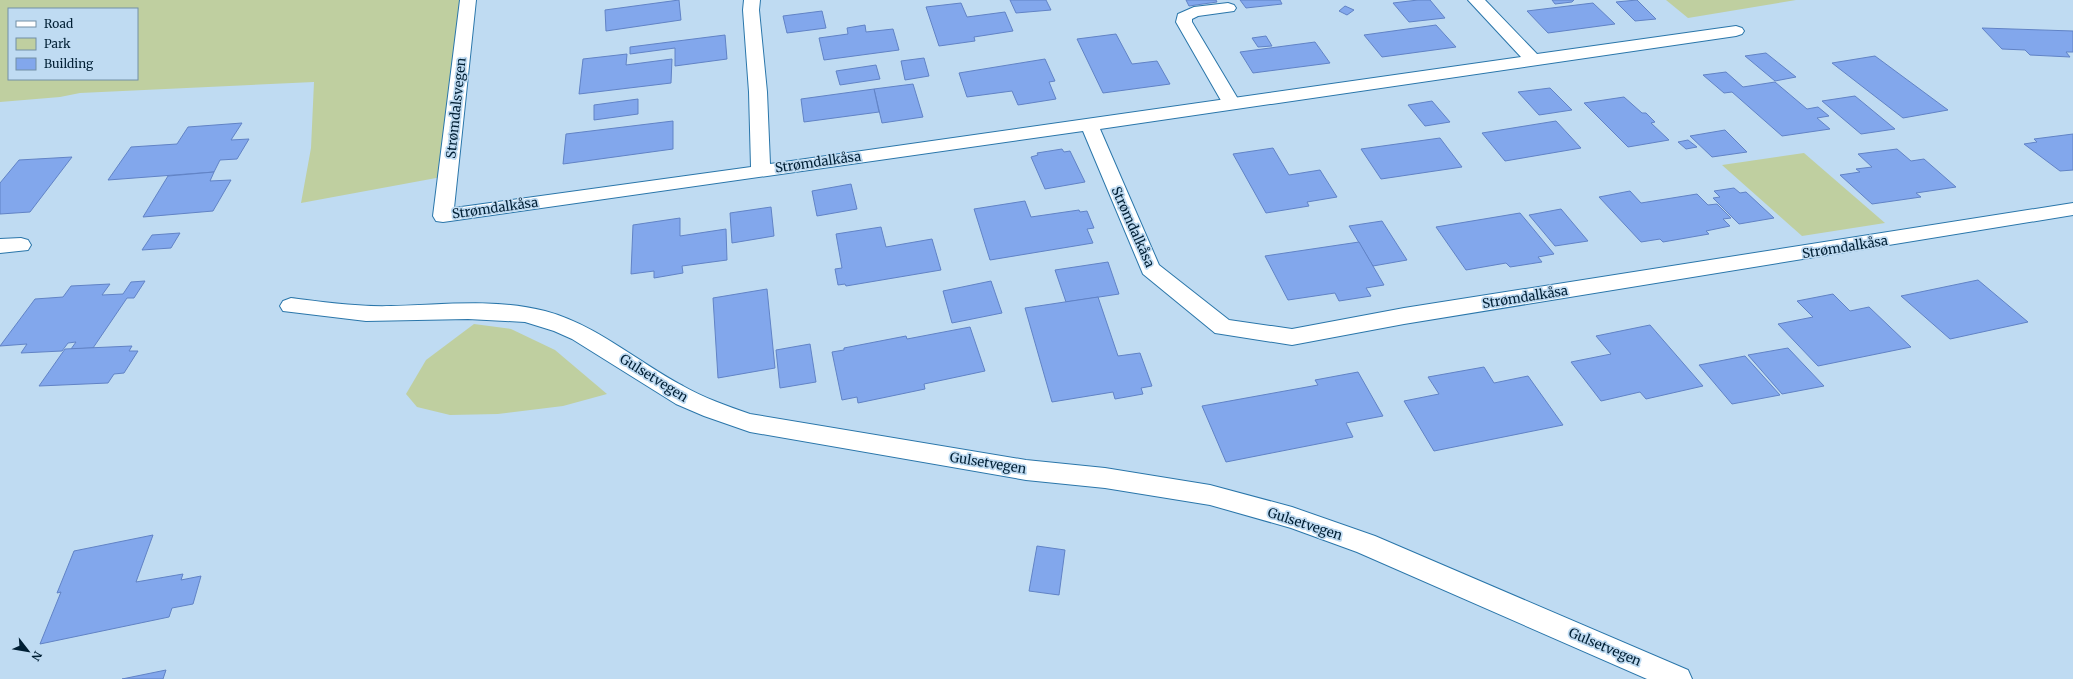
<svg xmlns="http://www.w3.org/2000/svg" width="2073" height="679" font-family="Merriweather,serif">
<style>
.green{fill:#bfcfa0;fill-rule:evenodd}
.building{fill:#82a7ec;stroke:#6183c6}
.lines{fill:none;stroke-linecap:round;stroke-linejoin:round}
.lane-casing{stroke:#2a76aa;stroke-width:2}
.street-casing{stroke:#2a76aa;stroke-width:2}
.lane{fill:#fff;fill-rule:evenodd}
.street{fill:#fff;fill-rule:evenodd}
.labels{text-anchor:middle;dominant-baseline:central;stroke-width:3.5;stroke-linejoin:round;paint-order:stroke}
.street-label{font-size:13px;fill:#001f34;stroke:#bfdbf2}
</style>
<rect width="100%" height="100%" fill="#bfdbf2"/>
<g class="green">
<path d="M0 0H466L447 176 301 203 311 148 314 82 80 93 60 97 0 102ZM9 9H137V79H9Z"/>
<path d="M1666 0H1796L1688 18Z"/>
<path d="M1804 153 1885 223 1802 236 1722 165Z"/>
<path d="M474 324 511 329 555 350 607 394 563 406 498 414 450 415 417 407 406 394 426 360Z"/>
</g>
<g class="building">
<path d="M679 0 681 20 606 31 605 10Z"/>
<path d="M1010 0H1046L1051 10 1016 13Z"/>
<path d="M1186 0H1216L1217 2 1189 6Z"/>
<path d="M1240 0H1280L1282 4 1246 8Z"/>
<path d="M1418 0H1430L1445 18 1409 22 1393 3Z"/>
<path d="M1552 0H1574L1572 2 1555 4Z"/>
<path d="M1637 0 1656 19 1635 21 1616 2Z"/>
<path d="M961 3 967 17 1005 12 1013 31 974 37 975 41 939 46 926 7Z"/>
<path d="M1593 3 1615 24 1548 33 1527 11Z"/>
<path d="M1345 6 1354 10 1347 15 1339 11Z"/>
<path d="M822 11 826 28 787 33 783 16Z"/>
<path d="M865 25 866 32 893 29 899 50 824 60 819 38 848 34 847 28Z"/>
<path d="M1436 25 1456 47 1382 57 1364 35Z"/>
<path d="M1982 28 2073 31V52H2066L2070 57 2030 55 2025 50 2002 49Z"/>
<path d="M1116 34 1132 64 1157 61 1170 84 1103 93 1077 39Z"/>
<path d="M725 35 727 59 675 66V48L630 54V47Z"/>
<path d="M1266 36 1272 46 1258 47 1252 38Z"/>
<path d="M1315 42 1330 63 1253 73 1240 52Z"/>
<path d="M1766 53 1796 77 1775 81 1745 56Z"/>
<path d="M627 54 626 65 672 59 671 83 579 94 583 59Z"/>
<path d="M1875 56 1948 110 1903 118 1832 63Z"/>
<path d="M924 58 929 76 905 80 901 61Z"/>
<path d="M1045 59 1055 81 1049 82 1056 99 1018 105 1012 91 967 97 959 73Z"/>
<path d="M876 65 880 79 840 85 836 71Z"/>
<path d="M1726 72 1743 87 1775 82 1807 109 1818 107 1829 116 1817 118 1830 129 1782 136 1732 92 1724 93 1703 75Z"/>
<path d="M913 84 923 117 882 123 874 89Z"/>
<path d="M1550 88 1572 110 1539 115 1518 92Z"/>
<path d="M874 89 879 112 804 122 801 99Z"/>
<path d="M1855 96 1895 129 1861 134 1822 101Z"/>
<path d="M1624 97 1642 113H1646L1655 122 1651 123 1669 140 1628 147 1584 103Z"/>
<path d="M638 99V114L594 120V105Z"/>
<path d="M1432 101 1450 122 1425 126 1408 105Z"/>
<path d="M673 121V149L563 164 566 134Z"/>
<path d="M1556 121 1581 148 1505 161 1482 133Z"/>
<path d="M242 123 231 140 249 139 237 159 220 160 214 172 108 180 131 147 177 144 188 127Z"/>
<path d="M1725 130 1747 152 1712 157 1690 136Z"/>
<path d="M2073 134V170L2060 171 2024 144 2037 142 2034 139Z"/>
<path d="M1440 138 1462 167 1381 179 1361 149Z"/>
<path d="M1688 140 1697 147 1686 149 1678 142Z"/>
<path d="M1273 148 1289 175 1320 170 1337 197 1307 202 1309 206 1266 213 1233 154Z"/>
<path d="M1062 149 1064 152 1070 151 1085 182 1045 189 1031 157 1038 155 1037 153Z"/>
<path d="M1897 149 1911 161 1924 159 1956 187 1916 193 1921 197 1872 204 1840 175 1860 172 1856 169 1872 167 1858 154Z"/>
<path d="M72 157 30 212 0 214V183L19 160Z"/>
<path d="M214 172 210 181 231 180 213 211 143 217 168 176Z"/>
<path d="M851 184 857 209 817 216 812 191Z"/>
<path d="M1734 188 1740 193 1746 192 1774 218 1739 224 1713 198 1720 197 1714 191Z"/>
<path d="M1630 191 1641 203 1697 194 1708 205 1717 204 1731 218 1723 219 1730 226 1706 231 1709 234 1663 242 1660 239 1641 242 1599 197Z"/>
<path d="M1025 201 1031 217 1079 210 1080 212 1087 211 1094 228 1087 229 1093 243 990 260 974 209Z"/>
<path d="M771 207 774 236 732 243 730 213Z"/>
<path d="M1561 209 1588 241 1555 246 1529 215Z"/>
<path d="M1520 213 1554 254 1538 257 1542 262 1510 267 1506 263 1466 270 1436 227Z"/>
<path d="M680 218V236L726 229 727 260 682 266 683 273 654 278V271L631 274 633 225Z"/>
<path d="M1382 221 1407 260 1373 266 1349 226Z"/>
<path d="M881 227 886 247 932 239 941 270 846 286 845 284 838 285 835 269 842 268 836 234Z"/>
<path d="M180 233 171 248 142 250 152 235Z"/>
<path d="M1359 242 1384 285 1366 288 1371 296 1339 301 1335 293 1288 300 1265 256Z"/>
<path d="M1108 262 1119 294 1066 302 1055 270Z"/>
<path d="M1978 280 2028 322 1950 339 1901 296Z"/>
<path d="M145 281 134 298H127L93 348 71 349 76 342 68 343 62 351 21 353 27 344 0 346 35 299 63 297 71 286 110 284 102 295 123 294 131 282Z"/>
<path d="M991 281 1002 313 952 323 943 291Z"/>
<path d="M767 289 775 368 718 378 713 298Z"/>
<path d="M1833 294 1850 311 1869 307 1911 347 1818 366 1778 324 1813 317 1797 301Z"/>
<path d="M1098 297 1118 356 1140 353 1152 386 1141 388 1143 394 1115 399 1113 392 1052 402 1025 308Z"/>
<path d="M1650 325 1703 386 1646 399 1640 392 1601 401 1571 362 1611 354 1596 336Z"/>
<path d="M970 327 985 371 924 384 925 389 858 403 857 397 842 400 832 352 844 350V348L906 336 907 339Z"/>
<path d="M810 344 816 382 780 388 776 350Z"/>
<path d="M132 346 129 351H138L124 373 114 374 108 383 39 386 65 349Z"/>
<path d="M1788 348 1824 386 1782 394 1748 355Z"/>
<path d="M1745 356 1780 395 1732 404 1699 365Z"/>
<path d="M1484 367 1494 383 1528 376 1563 425 1434 451 1404 401 1439 394 1428 377Z"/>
<path d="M1358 372 1383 416 1346 423 1353 437 1226 462 1202 406 1318 385 1315 380Z"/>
<path d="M153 535 136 582 183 574 181 580 201 576 193 604 172 608 169 617 40 644 61 592 57 593 74 551Z"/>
<path d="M1037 546 1065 550 1059 595 1029 591Z"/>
<path d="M166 670 163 679H122Z"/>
</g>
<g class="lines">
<defs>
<g id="lane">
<path d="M1228 3 1234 5 1236 8 1234 11 1198 16 1192 19V22L1241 104 1238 108 1232 109 1226 108 1223 104 1176 22 1178 14 1194 7Z"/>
<path d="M21 238 28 240 31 245 28 250 0 253V239Z"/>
<path d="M291 298C324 302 357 307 391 306 442 305 494 298 545 311 597 325 636 361 683 386 704 398 727 406 750 414L1026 460 1105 468 1210 485 1292 507 1375 536 1688 670 1692 679H1647L1357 552 1291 528 1210 505 1105 488 1026 480 750 432 704 416 676 404 572 339 554 331 525 322 468 319 366 321 283 311 280 306 283 301Z"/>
</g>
<path id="street" d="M460 0H476L454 208 751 167 749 92 743 10 744 0H760L759 10 767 92 770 164 1521 57 1468 0H1485L1537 54 1736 26 1742 28 1744 31 1742 34 1736 36 1100 129 1159 265 1229 320 1292 329 1404 308 2073 203V215L1404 324 1292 345 1215 333 1143 274 1083 131 443 222 436 221 433 216Z"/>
</defs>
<use href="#lane" class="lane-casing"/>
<use href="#street" class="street-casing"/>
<use href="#lane" class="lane"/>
<use href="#street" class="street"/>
</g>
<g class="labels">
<g class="street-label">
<text transform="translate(456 108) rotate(-84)">Strømdalsvegen</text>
<text transform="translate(818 162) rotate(-8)">Strømdalkåsa</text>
<text transform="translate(495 208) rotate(-8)">Strømdalkåsa</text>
<text transform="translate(1133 227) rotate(66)">Strømdalkåsa</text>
<text transform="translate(1845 247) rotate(-9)">Strømdalkåsa</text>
<text transform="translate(1525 297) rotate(-9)">Strømdalkåsa</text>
<text transform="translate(654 378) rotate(32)">Gulsetvegen</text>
<text transform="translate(988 463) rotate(9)">Gulsetvegen</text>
<text transform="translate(1305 524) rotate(18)">Gulsetvegen</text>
<text transform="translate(1605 647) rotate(23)">Gulsetvegen</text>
</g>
</g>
<rect x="8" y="8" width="130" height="72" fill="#bfdbf2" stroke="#7390a6"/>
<rect x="16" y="21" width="20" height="6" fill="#ffffff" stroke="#7390a6"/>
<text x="44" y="28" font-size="12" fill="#001f34">Road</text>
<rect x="16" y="38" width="20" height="12" fill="#bfcfa0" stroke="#7390a6"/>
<text x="44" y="48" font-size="12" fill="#001f34">Park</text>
<rect x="16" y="58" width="20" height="12" fill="#82a7ec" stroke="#7390a6"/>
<text x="44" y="68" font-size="12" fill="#001f34">Building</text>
<g transform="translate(28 651) rotate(121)" stroke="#bfdbf2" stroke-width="3" paint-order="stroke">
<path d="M0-3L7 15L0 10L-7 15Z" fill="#001f34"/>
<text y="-6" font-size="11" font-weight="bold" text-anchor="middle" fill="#001f34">N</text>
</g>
</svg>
